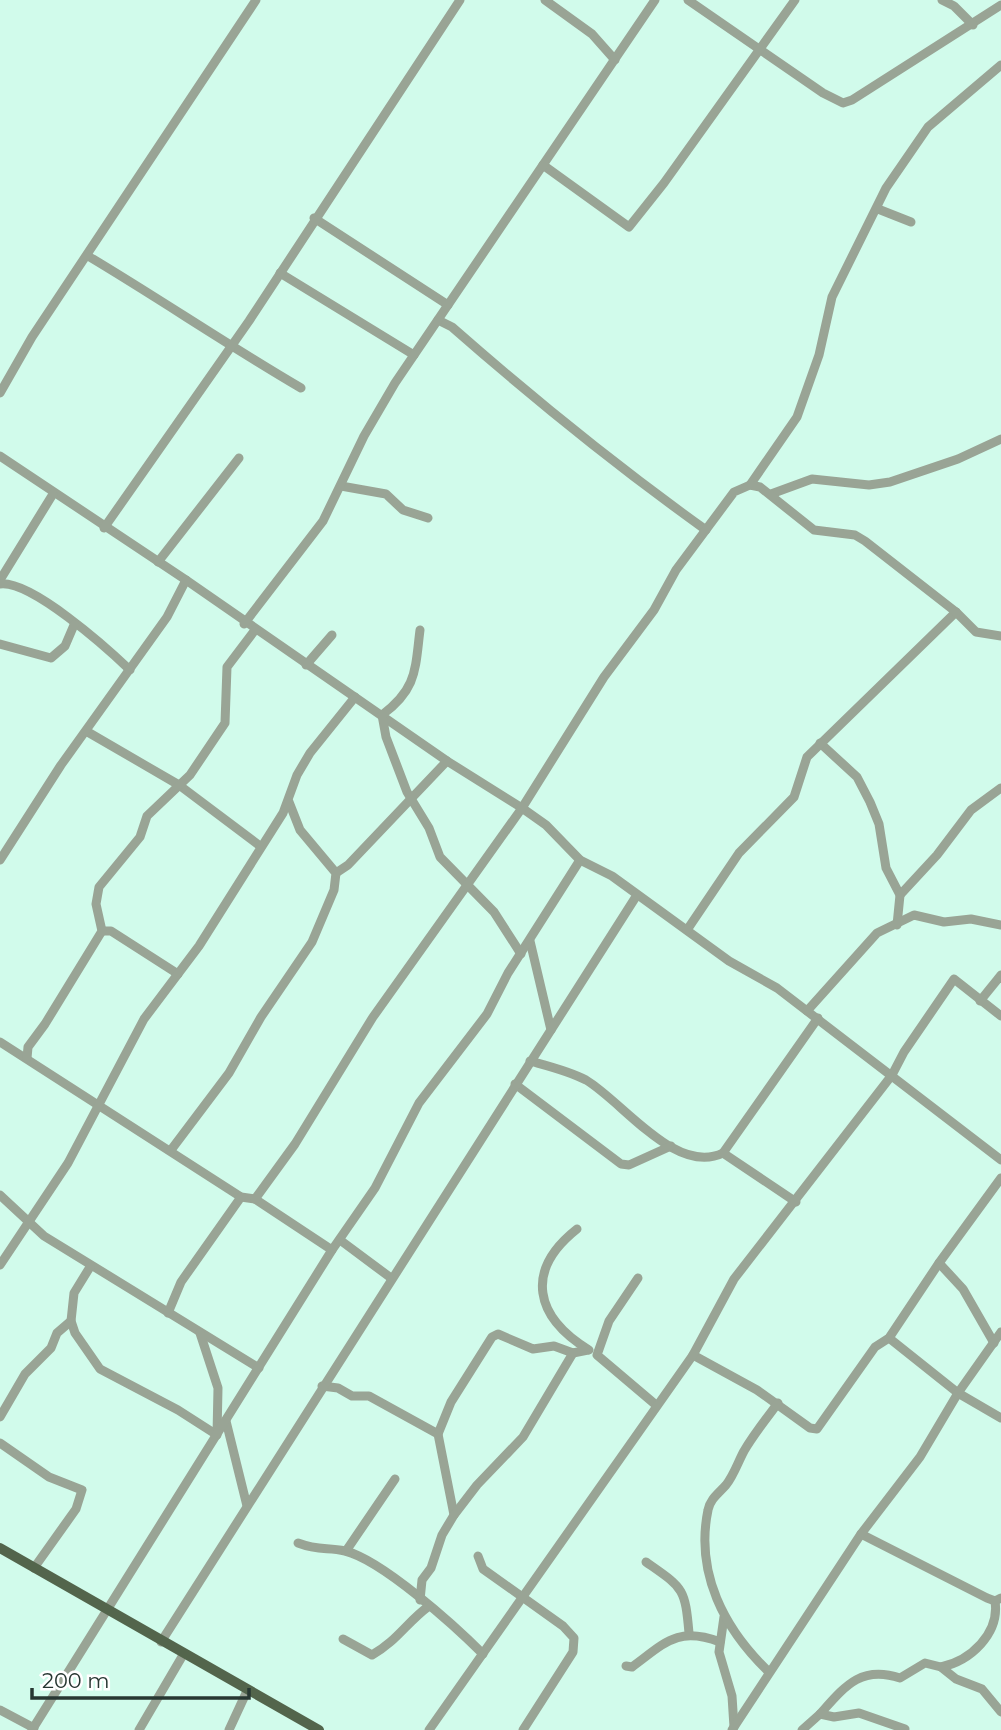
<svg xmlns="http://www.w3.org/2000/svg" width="1001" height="1730" font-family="Montserrat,sans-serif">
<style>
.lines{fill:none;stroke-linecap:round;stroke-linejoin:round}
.minor{stroke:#99a495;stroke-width:9}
.major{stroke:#53654c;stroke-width:10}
</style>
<rect width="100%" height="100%" fill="#d1fbeb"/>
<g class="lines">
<g class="minor">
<path d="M545 0 592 34 615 60"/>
<path d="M688 0 823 93 843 103 852 100 1001 5"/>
<path d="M942 0 954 6 973 25"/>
<path d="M543 165 629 227 664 183 795 0"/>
<path d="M878 209 911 222"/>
<path d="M314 218 448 305"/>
<path d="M88 256C160 299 229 346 301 388"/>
<path d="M280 273 414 355"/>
<path d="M438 320 452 327C534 399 618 467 706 530"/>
<path d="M0 393 32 337 256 0"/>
<path d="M0 456 186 580 447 761 522 808 546 825 580 860 612 876 729 961 777 988 1001 1160"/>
<path d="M750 485 797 417 819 355 832 297 886 188 928 127 1001 65"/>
<path d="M341 486 386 494 403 510 428 518"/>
<path d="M771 494 812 479 869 485 890 482 958 459 1001 439"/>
<path d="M104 528 249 321 460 0"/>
<path d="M158 562 239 458"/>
<path d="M0 580 53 494"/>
<path d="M0 584C31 580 107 648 130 670"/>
<path d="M244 624 323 521 364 436 395 383 655 0"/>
<path d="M420 630C415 670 417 689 382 715L386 737 407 792 429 828 440 857 494 912 521 954"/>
<path d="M0 644 51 658 65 646 74 625"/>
<path d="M306 665 332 635"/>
<path d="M86 731 179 785 260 846"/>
<path d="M820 743 857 777 870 802 879 824 886 868 900 895 897 925"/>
<path d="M0 860 61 765 167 617 186 580"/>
<path d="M336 873 348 865 447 761"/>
<path d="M900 895 937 855 971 810 1001 788"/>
<path d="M687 930 739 853 794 797 807 757 956 612"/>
<path d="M102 931H111L178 974"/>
<path d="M530 941 551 1030"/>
<path d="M980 1001 1001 975"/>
<path d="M807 1011 877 933 914 915 944 922 971 919 1001 925"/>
<path d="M0 1042 241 1197 255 1199 332 1250"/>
<path d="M27 1058 28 1047 45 1024 102 931 96 904 99 887 140 837 147 816 190 775 225 723 227 667 255 630"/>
<path d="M530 1061C548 1066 569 1071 586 1080 623 1102 676 1176 723 1153L818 1018"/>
<path d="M515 1084 621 1164 629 1165 671 1146"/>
<path d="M171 1150 229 1073 261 1017 312 942 334 890 336 873 300 830 289 802"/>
<path d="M723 1153 796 1202"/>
<path d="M0 1195 44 1236 259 1368"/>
<path d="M255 1199 295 1144 373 1017 522 808 604 677 654 610 676 570 734 492 750 485 760 487 814 530 855 535 865 541 956 612 976 632 1001 636"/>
<path d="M577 1229C524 1271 535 1317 589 1350"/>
<path d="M340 1240 391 1278"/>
<path d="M939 1263 963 1289 994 1343"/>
<path d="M0 1265 68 1163 144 1019 199 946 283 813 297 775 310 753 355 697"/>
<path d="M90 1267 74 1293 71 1321 75 1333 100 1369 178 1410 217 1435 218 1388 200 1333"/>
<path d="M638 1278 609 1321 597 1355 656 1405"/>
<path d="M168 1313 181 1282 241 1197"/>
<path d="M889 1338 958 1393 1001 1418"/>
<path d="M693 1355 757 1390 810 1428 817 1429 875 1347 889 1338 939 1263 1001 1178"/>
<path d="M322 1386 338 1388 352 1396H369L438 1434 451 1402 492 1337 498 1334 533 1349 554 1346 573 1353 588 1350"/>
<path d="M0 1417 25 1374 51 1348 57 1333 71 1321"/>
<path d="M226 1421 247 1506"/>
<path d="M438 1434 454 1515"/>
<path d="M0 1443 49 1477 82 1490 76 1509 34 1568"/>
<path d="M861 1534 987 1598 995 1601 1001 1598"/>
<path d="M298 1543C319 1551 327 1547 345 1551 382 1560 455 1626 483 1654"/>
<path d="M346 1551 395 1479"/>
<path d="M478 1556 483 1569 563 1626 574 1638 573 1652 523 1730"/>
<path d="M646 1562C683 1588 685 1587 689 1633"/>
<path d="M420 1600 422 1580 431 1568 442 1535 454 1515 477 1485 523 1437 573 1353"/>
<path d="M724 1617 719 1652 732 1696 734 1727"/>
<path d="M343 1639 372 1655C397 1641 407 1622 429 1606"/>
<path d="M161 1642 637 895"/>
<path d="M626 1666 632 1667C665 1643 677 1626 720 1642"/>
<path d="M941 1667C970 1661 1000 1634 995 1601"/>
<path d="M769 1672C724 1629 695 1573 708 1510 710 1499 719 1493 726 1485 734 1475 738 1462 744 1451 754 1434 766 1419 778 1403"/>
<path d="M0 1710 34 1728"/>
<path d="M820 1714C845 1686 861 1665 900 1678L925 1663 941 1667 956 1679 982 1689 1001 1712"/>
<path d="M32 1730 332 1250 375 1188 419 1103 487 1014 508 973 580 860"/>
<path d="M139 1730 183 1655"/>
<path d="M229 1730 247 1691"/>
<path d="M429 1730 693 1355 734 1279 892 1075 904 1052 954 979 1001 1016"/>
<path d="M732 1730 861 1534 920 1457 958 1393 1001 1332"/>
<path d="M802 1730 820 1714 834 1717 859 1713 905 1729"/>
</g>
<path class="major" d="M0 1548 319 1730"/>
</g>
<path d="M32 1688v10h217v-10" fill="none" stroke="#273732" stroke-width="3.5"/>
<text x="42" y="1688" font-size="21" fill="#273732" stroke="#ffffff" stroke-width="5" paint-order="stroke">200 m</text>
</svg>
